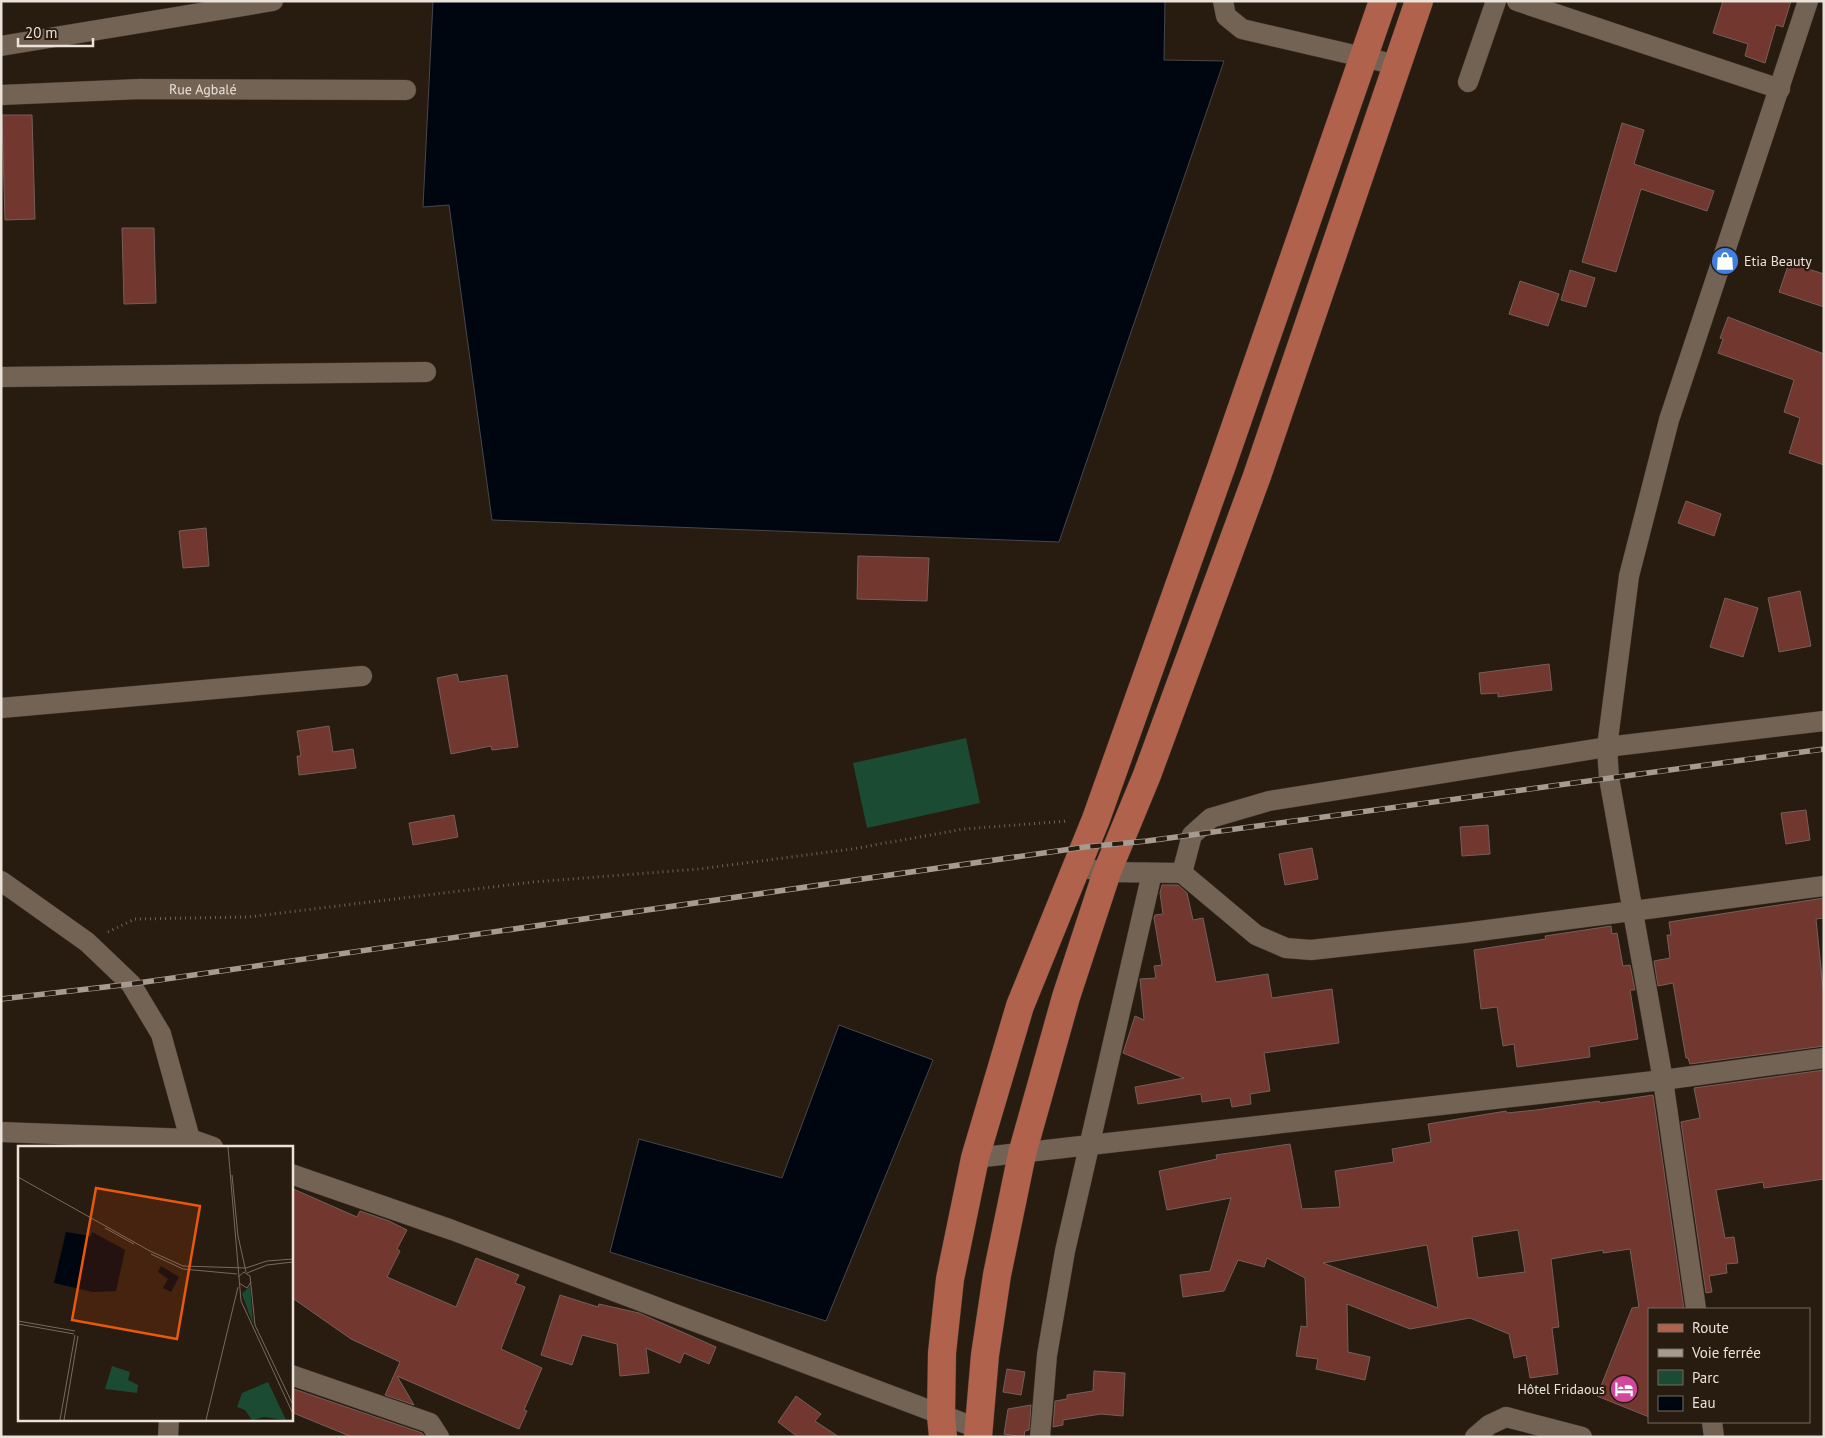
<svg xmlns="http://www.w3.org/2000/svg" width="1825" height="1438" font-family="'PT Sans',sans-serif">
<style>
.green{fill:#1c4b34}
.water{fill:#000610;stroke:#46484d}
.building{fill:#72372e;stroke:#755f5b;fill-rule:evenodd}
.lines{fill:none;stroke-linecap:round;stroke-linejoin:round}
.minor-casing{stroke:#403630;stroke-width:21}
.primary-casing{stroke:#403630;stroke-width:29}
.path{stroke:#6f6359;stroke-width:3;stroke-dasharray:1 4;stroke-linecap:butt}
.minor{stroke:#736355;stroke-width:20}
.primary{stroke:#b0624c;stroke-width:28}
.rail-casing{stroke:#a59b91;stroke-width:5.5}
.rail{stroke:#281b0f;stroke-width:4;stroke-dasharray:11;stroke-linecap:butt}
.labels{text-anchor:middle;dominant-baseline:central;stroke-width:4.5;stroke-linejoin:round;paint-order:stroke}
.street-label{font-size:14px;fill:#ebe2da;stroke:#281b0f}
.poi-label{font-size:14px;fill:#ebe2da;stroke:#281b0f;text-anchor:start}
.inset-road{fill:none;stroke:#766b60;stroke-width:1}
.view{fill:#e8590c;fill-opacity:0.15;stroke:#e8590c;stroke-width:2.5}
.inset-edge{fill:none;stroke:#ebe2da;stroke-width:2.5}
</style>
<rect width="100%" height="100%" fill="#281b0f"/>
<path class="green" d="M966 738 980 803 867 828 853 763Z"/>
<g class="water">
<path d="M433 1H1165L1164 60 1224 61 1059 542 492 520 449 205 423 207Z"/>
<path d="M839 1025 933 1060 826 1321 610 1252 639 1139 782 1178Z"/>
</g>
<g class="building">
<path d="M1723 1H1791L1783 27 1776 25 1765 63 1745 56 1748 44 1713 33Z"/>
<path d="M2 115H32L35 219 5 220Z"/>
<path d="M1622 123 1644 130 1634 164 1714 191 1707 211 1641 189 1616 272 1582 262Z"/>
<path d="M122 228H154L156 303 124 304Z"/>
<path d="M1789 263 1824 274V307L1779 292Z"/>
<path d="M1570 270 1595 278 1586 307 1561 300Z"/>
<path d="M1520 281 1559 294 1548 326 1509 314Z"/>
<path d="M1728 317 1824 354V465L1789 453 1800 418 1784 412 1794 380 1718 353 1723 339 1720 338Z"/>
<path d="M1686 501 1721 514 1714 536 1678 523Z"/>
<path d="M206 528 209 566 183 568 179 531Z"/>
<path d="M858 556 929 558 927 601 857 599Z"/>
<path d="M1800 591 1811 646 1779 652 1768 598Z"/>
<path d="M1725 598 1758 608 1743 657 1710 647Z"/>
<path d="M1549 664 1552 690 1498 697V693L1481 694 1479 673Z"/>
<path d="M457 674 459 682 507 675 518 747 492 750 491 746 451 754 437 678Z"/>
<path d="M329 726 333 752 353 749 356 768 299 775 297 756H301L297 731Z"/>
<path d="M1806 810 1810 840 1786 844 1781 813Z"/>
<path d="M454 815 458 837 413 845 409 823Z"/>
<path d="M1488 825 1490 854 1462 856 1460 827Z"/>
<path d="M1312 848 1318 879 1285 885 1279 854Z"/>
<path d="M1162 885H1178L1187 893 1193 920 1203 918 1216 982 1268 974 1272 998 1332 989 1339 1043 1264 1053 1270 1091 1250 1094 1251 1104 1232 1107 1230 1098 1202 1102 1201 1094 1138 1104 1135 1087 1184 1078 1123 1053 1135 1016 1144 1020 1140 979 1156 978 1154 966 1162 965 1154 918 1155 915 1163 914 1160 893Z"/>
<path d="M1824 898V918L1816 919 1824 998V1046L1690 1064 1688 1058H1686L1673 983 1658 986 1654 961 1670 958 1667 935H1671L1669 922Z"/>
<path d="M1611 926 1612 934 1617 933 1623 966 1630 965 1635 990H1630L1638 1039 1589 1047 1590 1057 1517 1067 1514 1044 1503 1046 1497 1007 1481 1009 1474 950 1546 939 1545 936Z"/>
<path d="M1824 1070V1179L1764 1188 1763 1182 1716 1190 1725 1238 1734 1237 1738 1263 1726 1264 1727 1273 1709 1276 1712 1292 1706 1293 1681 1122 1700 1118 1694 1088Z"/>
<path d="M1653 1095 1684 1309H1649V1417L1597 1396 1632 1308 1639 1307 1630 1249 1603 1253V1250L1551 1259 1559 1327 1552 1328 1558 1374 1530 1378 1526 1355 1514 1358 1509 1334 1470 1318 1410 1329 1347 1304 1348 1352 1370 1357 1365 1380 1316 1369 1318 1359 1296 1356 1301 1326 1307 1327 1305 1278 1267 1258 1264 1267 1238 1260 1224 1291 1183 1297 1180 1275 1210 1271 1231 1198 1167 1210 1159 1171 1217 1159 1216 1155 1290 1144 1302 1209 1340 1207 1335 1171 1394 1162 1392 1149 1431 1142 1428 1124 1506 1111 1507 1113 1536 1110 1599 1101 1600 1103ZM1518 1230 1525 1272 1478 1278 1472 1237ZM1427 1245 1438 1308 1323 1263Z"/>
<path d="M291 1188 357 1217 360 1211 389 1221 407 1230 397 1249 400 1251 387 1277 456 1307 476 1258 519 1275 515 1283 525 1287 501 1349 542 1368 524 1410 527 1411 519 1429 397 1376 414 1405 385 1395 400 1362 351 1339 291 1297Z"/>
<path d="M560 1295 598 1307 599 1304 639 1313 716 1347 709 1364 684 1353 680 1363 646 1348 649 1373 620 1376 617 1344 582 1335 572 1365 541 1355Z"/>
<path d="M1007 1369 1025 1372 1021 1395 1003 1392Z"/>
<path d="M1094 1371 1125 1373 1123 1416 1101 1414 1063 1420V1425L1053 1427 1055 1401 1067 1399V1395L1093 1391Z"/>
<path d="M291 1388 422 1433 425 1437H352L291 1412Z"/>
<path d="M796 1396 821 1414 815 1421 839 1437H798L778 1422Z"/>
<path d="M1031 1405 1029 1430 1025 1431 1024 1437 1004 1434 1008 1409Z"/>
</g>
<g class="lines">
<defs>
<g id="minor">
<path d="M1223 1 1226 16 1242 29 1397 65"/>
<path d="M1517 1 1780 89"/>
<path d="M1 46 273 1"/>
<path d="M1468 82 1496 1"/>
<path id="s1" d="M1 95 140 89 406 90"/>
<path d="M1 377 426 372"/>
<path d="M1 708 362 676"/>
<path d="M1077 867 1107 872 1182 873 1256 935 1286 948 1311 950 1464 933 1824 886"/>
<path d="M1182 873 1192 835 1211 818 1269 801 1607 747 1824 721"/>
<path d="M1 881 87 942 131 984 161 1034 190 1139 189 1147"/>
<path d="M1 1132 190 1139 213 1147"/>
<path d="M975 1158 1663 1080 1824 1058"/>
<path d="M291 1174 452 1230 977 1428"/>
<path d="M1696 1309 1663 1080 1609 778 1607 747 1629 576 1669 420 1808 1"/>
<path d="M291 1375 430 1423 439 1437"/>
<path d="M1712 1422 1714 1437"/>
<path d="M168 1437 169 1419"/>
<path d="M1040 1437 1047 1355 1065 1251 1152 873"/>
<path d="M1475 1437 1489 1425 1506 1417 1582 1437"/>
</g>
<g id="primary">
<path d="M943 1437 941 1416 942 1353 950 1279 975 1158 1020 1006 1096 819 1222 465 1383 1"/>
<path d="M978 1437 985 1355 997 1275 1022 1154 1066 997 1107 872 1147 775 1257 476 1419 1"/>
</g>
</defs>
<use href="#minor" class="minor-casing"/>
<use href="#primary" class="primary-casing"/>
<path class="path" d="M108 932 135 919 248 917 533 882 699 869 852 849 964 829 1068 821"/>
<use href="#minor" class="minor"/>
<use href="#primary" class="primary"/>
<defs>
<path id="rail" d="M1 999 131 984 1085 847 1147 841 1824 749"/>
</defs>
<use href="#rail" class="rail-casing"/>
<use href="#rail" class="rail"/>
</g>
<defs>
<symbol id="shop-disc" viewBox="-11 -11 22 22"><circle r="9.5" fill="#3f7fe0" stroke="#281b0f"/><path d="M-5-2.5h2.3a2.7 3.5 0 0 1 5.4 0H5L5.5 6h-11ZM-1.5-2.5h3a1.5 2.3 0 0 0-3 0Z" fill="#fff"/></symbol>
<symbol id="hotel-disc" viewBox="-11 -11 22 22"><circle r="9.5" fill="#d1479c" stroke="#281b0f"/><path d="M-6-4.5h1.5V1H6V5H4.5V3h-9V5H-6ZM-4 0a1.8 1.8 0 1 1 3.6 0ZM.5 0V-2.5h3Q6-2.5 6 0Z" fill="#fff"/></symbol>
</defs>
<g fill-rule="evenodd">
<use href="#shop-disc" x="1709" y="245" width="32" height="32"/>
<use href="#hotel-disc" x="1608" y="1373" width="32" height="32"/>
</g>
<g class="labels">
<g class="street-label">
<text stroke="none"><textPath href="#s1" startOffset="202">Rue Agbalé</textPath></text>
</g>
<g class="poi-label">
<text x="1744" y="261">Etia Beauty</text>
<text x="1605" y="1389" text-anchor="end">Hôtel Fridaous</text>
</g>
</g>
<g transform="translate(18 1146)">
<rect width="275" height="275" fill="#281b0f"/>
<path d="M232 140 235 178 224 148ZM94 220 112 226 110 234 120 239 119 247 87 243ZM250 236 268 274 246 271 234 274 227 264 219 261 224 247Z" fill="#1c4b34"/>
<path d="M48 86 73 90 74 86 107 104 98 145 75 146 36 137ZM143 120 161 131 153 146 145 142 150 133 140 126Z" fill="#000610"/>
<path class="inset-road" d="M210 1 223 155 275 268M214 29 220 90 228 126M0 31 132 105 165 120 228 122 249 115 275 113M87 82 116 98M133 108 165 123 219 128M229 127 249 119 275 116M220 131 226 126 232 130 237 179 275 259M221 137 229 142 233 136M0 175 57 185M0 178 56 188M42 274 57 189M46 274 60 190M188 274 220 141"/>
<path class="view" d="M78 42 182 60 159 193 54 174Z"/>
<rect width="275" height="275" class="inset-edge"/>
</g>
<rect width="1825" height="1438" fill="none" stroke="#ebe2da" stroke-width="5"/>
<rect x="1648" y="1308" width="162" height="115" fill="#281b0f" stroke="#766b60"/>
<rect x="1658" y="1324" width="25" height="8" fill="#b0624c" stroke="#766b60"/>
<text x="1692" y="1333" font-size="15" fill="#ebe2da">Route</text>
<rect x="1658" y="1349" width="25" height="8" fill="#a59b91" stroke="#766b60"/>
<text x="1692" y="1358" font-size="15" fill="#ebe2da">Voie ferrée</text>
<rect x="1658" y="1370" width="25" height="15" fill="#1c4b34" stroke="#766b60"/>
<text x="1692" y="1383" font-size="15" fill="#ebe2da">Parc</text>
<rect x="1658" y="1396" width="25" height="15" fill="#000610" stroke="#766b60"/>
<text x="1692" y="1408" font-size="15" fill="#ebe2da">Eau</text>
<path d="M18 38v8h75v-8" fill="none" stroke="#ebe2da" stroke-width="2.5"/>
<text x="25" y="38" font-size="15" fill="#ebe2da" stroke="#281b0f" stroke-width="4" paint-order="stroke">20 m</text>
</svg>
